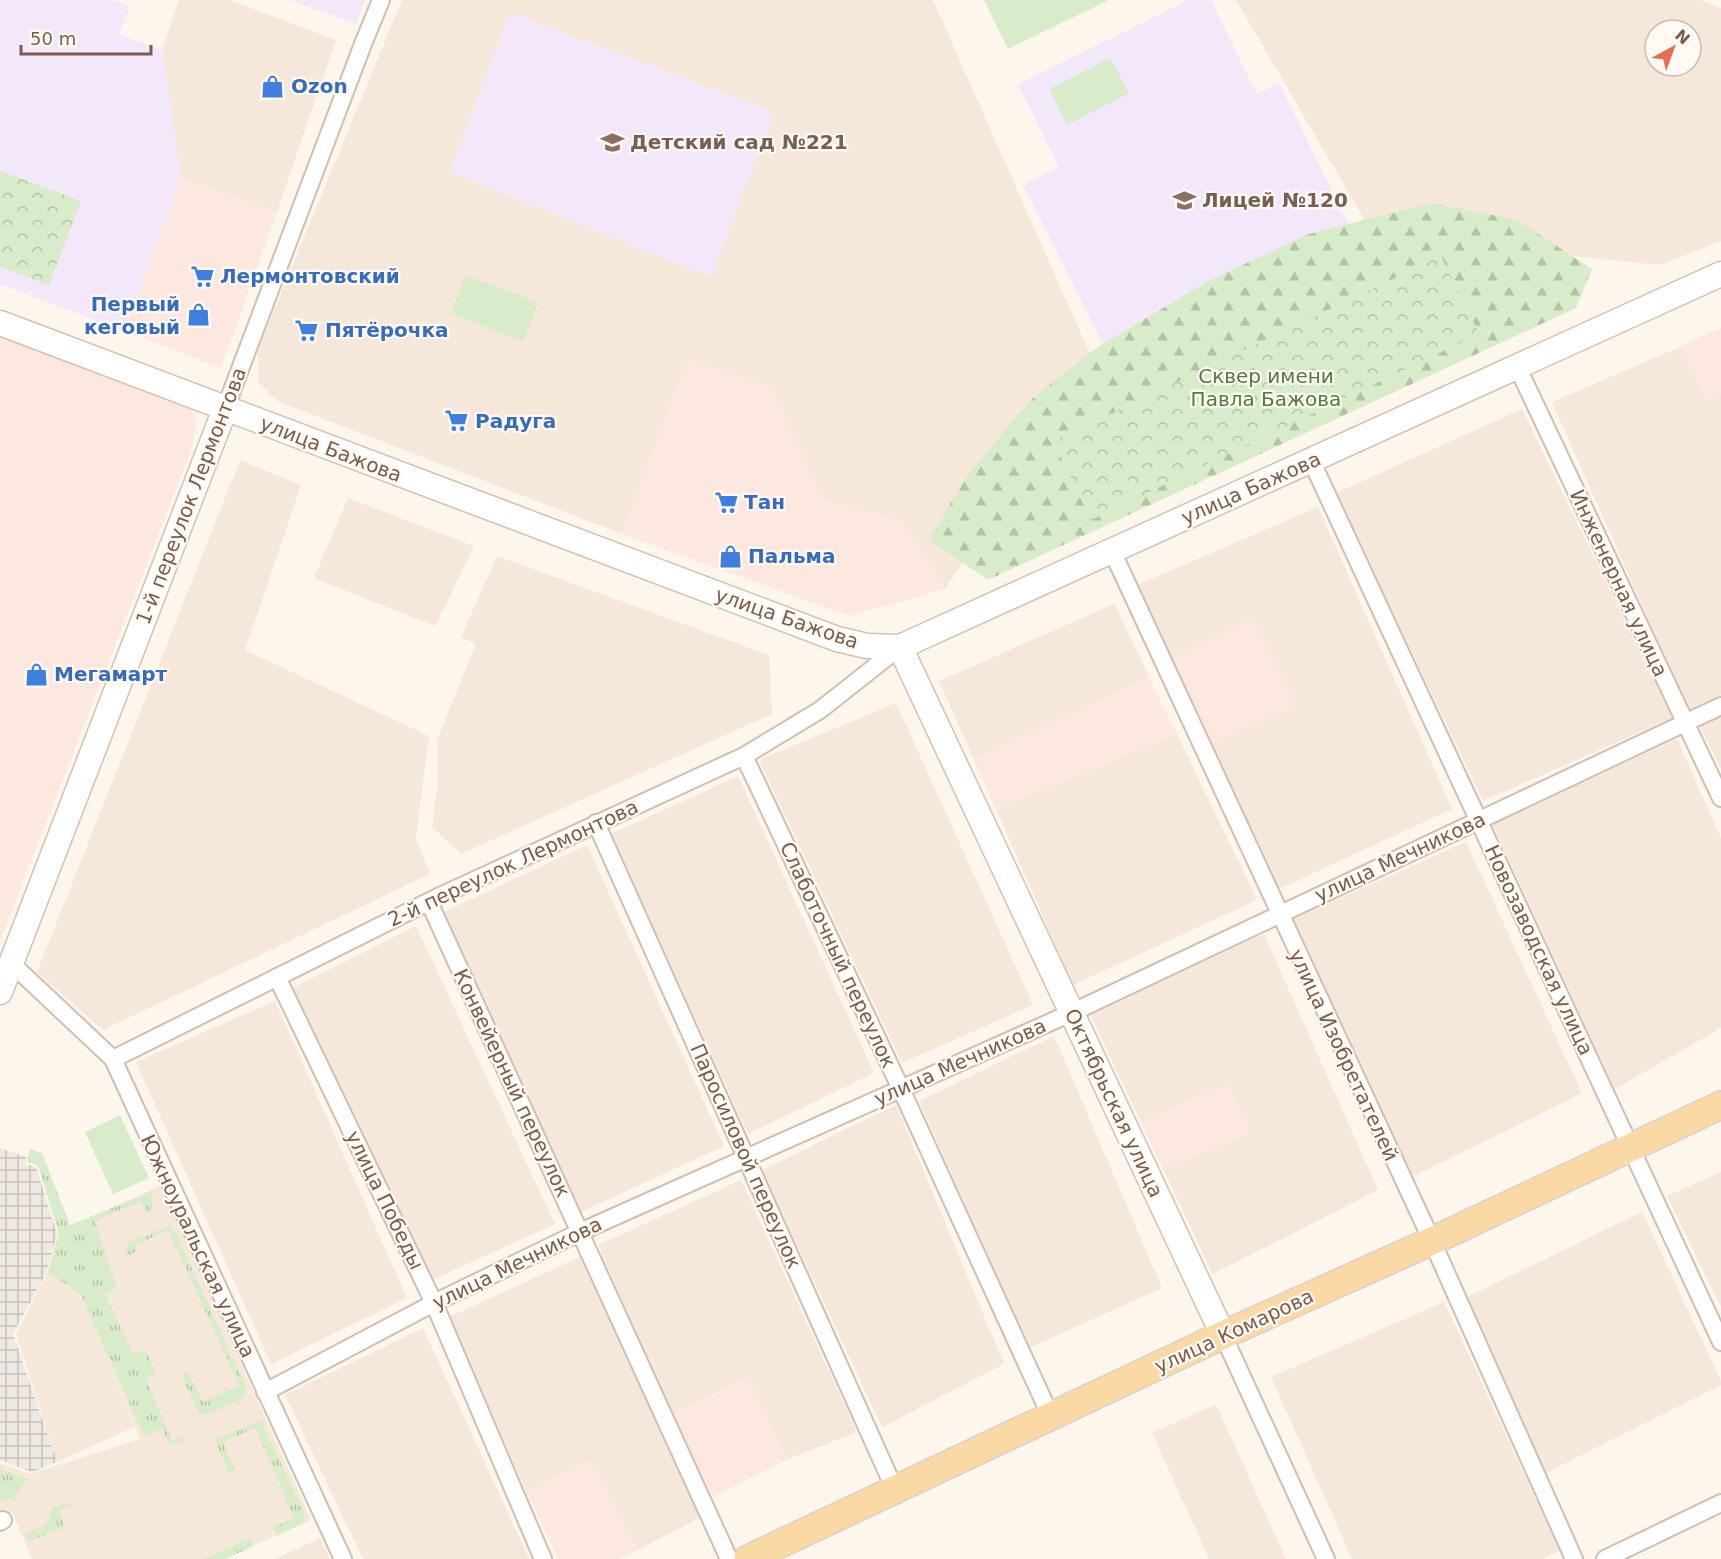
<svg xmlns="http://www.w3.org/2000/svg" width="1721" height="1559" font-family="'DejaVu Sans',sans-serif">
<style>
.residential{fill:#f5e8da;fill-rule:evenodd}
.commercial{fill:#fde8e0}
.industrial{fill:url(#industrial-grid)}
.education{fill:#f3e8fa}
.grass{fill:url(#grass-tufts)}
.forest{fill:url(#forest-firs)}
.park{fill:url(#park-crowns)}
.garden{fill:#d8ecc9}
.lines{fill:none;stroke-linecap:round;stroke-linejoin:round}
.street-casing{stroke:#d1beb0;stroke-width:20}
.secondary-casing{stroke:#d6c0b0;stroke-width:27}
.primary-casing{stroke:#dad1cd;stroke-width:30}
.street{stroke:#fff;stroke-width:16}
.secondary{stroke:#fff;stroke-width:24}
.primary{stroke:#fbd9a5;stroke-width:27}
.labels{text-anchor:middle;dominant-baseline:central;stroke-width:4.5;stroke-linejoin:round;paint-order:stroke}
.shop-label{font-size:20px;font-weight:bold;fill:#366cbe;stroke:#fffaf3;text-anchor:start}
.education-label{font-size:20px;font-weight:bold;fill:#785e54;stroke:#fffaf3;text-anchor:start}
.park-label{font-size:20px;fill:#537a41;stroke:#fffaf3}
.street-label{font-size:20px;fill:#7a5c4d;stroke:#fffaf3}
</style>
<defs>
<pattern id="industrial-grid" width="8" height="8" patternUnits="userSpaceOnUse" patternTransform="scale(1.5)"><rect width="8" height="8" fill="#efe9e4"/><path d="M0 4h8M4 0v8" fill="none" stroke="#c7c0bb"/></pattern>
<pattern id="grass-tufts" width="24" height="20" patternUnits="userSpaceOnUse" patternTransform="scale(1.5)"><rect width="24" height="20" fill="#d8ecc9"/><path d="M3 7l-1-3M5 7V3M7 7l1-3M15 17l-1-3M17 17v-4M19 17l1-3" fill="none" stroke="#b4c2a5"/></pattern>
<pattern id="forest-firs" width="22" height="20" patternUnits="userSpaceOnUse" patternTransform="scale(1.5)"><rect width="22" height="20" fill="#d8ecc9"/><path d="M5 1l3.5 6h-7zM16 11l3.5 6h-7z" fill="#b4c2a5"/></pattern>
<pattern id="park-crowns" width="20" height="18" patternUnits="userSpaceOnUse" patternTransform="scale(1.5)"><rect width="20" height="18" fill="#d8ecc9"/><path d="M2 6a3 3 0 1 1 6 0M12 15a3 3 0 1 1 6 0" fill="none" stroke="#b4c2a5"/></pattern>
</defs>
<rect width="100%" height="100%" fill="#fdf6ec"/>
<g class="residential">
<path d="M179 0H229L336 40 277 212 181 178 162 50Z"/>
<path d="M402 0H933L1094 363 945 589 901 521 824 500 770 387 688 359 622 534 277 401 259 383 258 349ZM510 13 774 112 450 172Z"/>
<path d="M1236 0H1700L1721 8V241L1660 265 1374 236ZM1655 30H1691V66H1655Z"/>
<path d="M1682 346 1707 400 1721 394V695L1689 711 1552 402Z"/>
<path d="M1522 409 1672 718 1483 801 1336 493Z"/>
<path d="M240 460 301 485 245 650 429 736 416 839 430 874 103 1030 37 972Z"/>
<path d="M348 498 474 546 435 626 314 578Z"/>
<path d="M1318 507 1452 809 1275 891 1207 746 1296 704 1169 660 1135 586Z"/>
<path d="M497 556 769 655 772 714 461 854 432 827 437 790V740L476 644 461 637Z"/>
<path d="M1114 604 1149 677 974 760 939 681Z"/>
<path d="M896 703 1033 1005 902 1063 759 760Z"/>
<path d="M1721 716V769L1700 726Z"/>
<path d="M1177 734 1257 900 1073 985 996 809Z"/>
<path d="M1677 739 1721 838V1028L1615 1089 1492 824Z"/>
<path d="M738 776 874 1073 748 1134 611 834Z"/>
<path d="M1466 842 1582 1093 1412 1177 1291 920Z"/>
<path d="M587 845 724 1146 581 1212 442 913Z"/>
<path d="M416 926 555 1224 430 1281 291 989Z"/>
<path d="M1264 934 1378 1190 1213 1274 1163 1169 1250 1133 1228 1084 1141 1122 1089 1012Z"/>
<path d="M275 1001 407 1298 271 1364 136 1062Z"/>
<path d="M1054 1036 1162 1288 1029 1348 919 1101Z"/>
<path d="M896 1105 1004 1364 882 1427 762 1170Z"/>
<path d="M1721 1172V1307L1667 1196Z"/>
<path d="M741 1180 857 1432 786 1460 748 1377 672 1414 598 1245Z"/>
<path d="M161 1185 311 1520 224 1559H32L12 1512 0 1516V1463L30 1474 140 1439 108 1362 134 1427 57 1462 16 1334 47 1273 58 1234Z"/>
<path d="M1642 1212 1721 1381V1385L1546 1473 1467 1297Z"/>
<path d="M580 1257 703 1516 636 1551 590 1460 527 1492 447 1318Z"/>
<path d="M1444 1302 1560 1551 1542 1559H1352L1271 1377Z"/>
<path d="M423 1328 529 1559H363L285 1395Z"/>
<path d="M1216 1404 1286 1559H1209L1152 1433Z"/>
<path d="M320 1538 330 1559H275Z"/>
</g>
<g class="commercial">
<path d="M181 178 277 212 221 368 124 331Z"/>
<path d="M1721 328V394L1708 401 1682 346Z"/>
<path d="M0 334 175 401 191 409 197 423 191 450 0 941Z"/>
<path d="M688 359 770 387 824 500 901 520 945 589 850 616 622 534Z"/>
<path d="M1253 617 1296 704 1207 746 1169 660Z"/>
<path d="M1149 677 1177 734 996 809 974 760Z"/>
<path d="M1228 1084 1250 1133 1163 1169 1141 1122Z"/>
<path d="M748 1377 786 1460 712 1497 672 1414Z"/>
<path d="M590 1460 636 1551 619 1559H558L527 1492Z"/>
</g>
<path class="industrial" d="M0 1148 26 1157 25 1164 36 1167 57 1234 46 1273 13 1334 57 1462 32 1472 0 1460Z"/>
<g class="education">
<path d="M0 0H114L130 6 119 34 162 50 181 178 124 331 0 284Z"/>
<path d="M290 0H365L356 24Z"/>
<path d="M1188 0H1211L1257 94 1279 83 1375 278 1130 399 1023 185 1059 167 1018 84Z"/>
<path d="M510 13 774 112 711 277 450 172Z"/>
</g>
<g class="grass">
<path d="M30 1149 42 1153 70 1225 153 1191 151 1211 145 1213 140 1202 95 1221 117 1288 105 1294 134 1355 146 1350 156 1374 146 1379 172 1441 183 1437 184 1440 170 1446 162 1428 144 1436 81 1295 48 1272 59 1234 38 1166 27 1161Z"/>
<path d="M170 1225 175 1231 244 1383 246 1392 243 1398 207 1415 199 1413 181 1375 187 1372 204 1402 239 1385 168 1230 136 1245 137 1251 128 1256 125 1249 130 1242Z"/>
<path d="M261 1421 305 1514 304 1522 301 1524 277 1536 273 1528 294 1517 255 1428 223 1442 235 1471 229 1473 216 1443 217 1438Z"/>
<path d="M0 1468 27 1479 14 1497 0 1502Z"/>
<path d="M76 1502 59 1511 65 1527 28 1542 25 1534 45 1525 55 1506Z"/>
<path d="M250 1538 254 1546 225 1559H203Z"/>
</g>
<path class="forest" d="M1431 203 1517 220 1592 269 1576 308 988 580 929 540 965 479 1022 410 1034 397 1095 349 1208 281 1309 234Z"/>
<g class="park">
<path d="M0 171 81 201 49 285 0 267Z"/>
<path d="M1441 256 1479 334 1091 520 1053 441Z"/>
</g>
<g class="garden">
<path d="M984 0H1106L1107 1 1008 49Z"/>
<path d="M1110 58 1129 93 1067 125 1049 89Z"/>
<path d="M466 275 538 303 523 342 451 313Z"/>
<path d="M120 1115 149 1178 113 1194 85 1132Z"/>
</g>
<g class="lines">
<defs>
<g id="street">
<path d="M1517 366 1721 798"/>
<path d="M225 409 363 44 381 0"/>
<path d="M1311 460 1721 1342"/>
<path d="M1112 551 1432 1241 1574 1559"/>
<path d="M744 756 901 1089 1051 1417"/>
<path d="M596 823 895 1490"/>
<path d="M429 902 729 1559"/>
<path d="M11 963 113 1059 343 1559"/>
<path d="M277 977 434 1303 543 1559"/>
<path d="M113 1059 440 896 744 756 820 710 900 647"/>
<path d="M1223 1335 1326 1559"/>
<path d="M265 1392 434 1303 580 1232 1071 1013 1721 706"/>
<path d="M0 1522 3 1520"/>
<path d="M1605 1559 1721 1503"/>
</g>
<g id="secondary">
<path d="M0 323 837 639 867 646 900 647 1721 274"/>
<path d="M900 647 1223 1335"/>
<path d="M0 992 225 409"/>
</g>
<path id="primary" d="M748 1559 1223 1335 1432 1241 1721 1105"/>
</defs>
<use href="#street" class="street-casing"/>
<use href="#secondary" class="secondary-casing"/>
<use href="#primary" class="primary-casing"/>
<use href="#street" class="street"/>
<use href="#secondary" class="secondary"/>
<use href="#primary" class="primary"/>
</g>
<defs>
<symbol id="shop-bare" viewBox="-9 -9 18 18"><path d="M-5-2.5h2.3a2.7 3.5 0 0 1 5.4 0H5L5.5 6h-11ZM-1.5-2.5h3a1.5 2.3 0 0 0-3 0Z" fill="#3f7fe0" stroke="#fffaf3" stroke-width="2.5" paint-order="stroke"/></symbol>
<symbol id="school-bare" viewBox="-9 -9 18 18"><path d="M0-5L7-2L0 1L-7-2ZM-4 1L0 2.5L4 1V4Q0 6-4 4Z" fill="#8d6e63" stroke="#fffaf3" stroke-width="2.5" paint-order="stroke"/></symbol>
<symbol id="supermarket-bare" viewBox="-9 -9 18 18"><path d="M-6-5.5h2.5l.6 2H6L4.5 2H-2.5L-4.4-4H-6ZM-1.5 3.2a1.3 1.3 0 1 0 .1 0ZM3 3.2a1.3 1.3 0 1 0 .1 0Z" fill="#3f7fe0" stroke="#fffaf3" stroke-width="2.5" paint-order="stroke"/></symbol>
</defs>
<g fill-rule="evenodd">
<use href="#shop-bare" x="256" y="70" width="33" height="33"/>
<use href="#school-bare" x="596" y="126" width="33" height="33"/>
<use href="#school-bare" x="1168" y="184" width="33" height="33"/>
<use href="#supermarket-bare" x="186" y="260" width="33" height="33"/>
<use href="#shop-bare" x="182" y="298" width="33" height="33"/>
<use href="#supermarket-bare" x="290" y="314" width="33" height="33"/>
<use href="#supermarket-bare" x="440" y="404" width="33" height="33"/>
<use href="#supermarket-bare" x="710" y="486" width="33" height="33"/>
<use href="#shop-bare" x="714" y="540" width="33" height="33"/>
<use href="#shop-bare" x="20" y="658" width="33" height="33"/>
</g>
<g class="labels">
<g class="shop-label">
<text x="291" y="86">Ozon</text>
<text x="220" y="276">Лермонтовский</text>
<text x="180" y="304" text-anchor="end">Первый<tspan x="180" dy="23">кеговый</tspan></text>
<text x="325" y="330">Пятёрочка</text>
<text x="475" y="421">Радуга</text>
<text x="744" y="502">Тан</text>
<text x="748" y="556">Пальма</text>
<text x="54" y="674">Мегамарт</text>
</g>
<g class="education-label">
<text x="630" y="142">Детский сад №221</text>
<text x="1202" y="200">Лицей №120</text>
</g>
<g class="park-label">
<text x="1266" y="376">Сквер имени<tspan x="1266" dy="23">Павла Бажова</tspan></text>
</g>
<g class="street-label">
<text transform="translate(331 449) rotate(21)">улица Бажова</text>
<text transform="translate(1251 488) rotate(-24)">улица Бажова</text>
<text transform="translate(191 496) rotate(-69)">1-й переулок Лермонтова</text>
<text transform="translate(1619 583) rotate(65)">Инженерная улица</text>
<text transform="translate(787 618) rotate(19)">улица Бажова</text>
<text transform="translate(1400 857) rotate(-25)">улица Мечникова</text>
<text transform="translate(513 863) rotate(-25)">2-й переулок Лермонтова</text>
<text transform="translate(1539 950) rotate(65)">Новозаводская улица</text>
<text transform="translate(838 955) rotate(65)">Слаботочный переулок</text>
<text transform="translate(1344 1055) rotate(65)">улица Изобретателей</text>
<text transform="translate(960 1062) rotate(-24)">улица Мечникова</text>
<text transform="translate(512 1083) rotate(65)">Конвейерный переулок</text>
<text transform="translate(1114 1103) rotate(65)">Октябрьская улица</text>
<text transform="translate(746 1156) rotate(66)">Паросиловой переулок</text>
<text transform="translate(385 1200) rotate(64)">улица Победы</text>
<text transform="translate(198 1246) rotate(65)">Южноуральская улица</text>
<text transform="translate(517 1263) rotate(-26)">улица Мечникова</text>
<text transform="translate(1234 1331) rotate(-25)">улица Комарова</text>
</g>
</g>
<g transform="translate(1673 48) rotate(41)"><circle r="28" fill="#fffaf3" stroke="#cabbb1" stroke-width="1.5"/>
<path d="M0-4.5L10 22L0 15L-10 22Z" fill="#e76f51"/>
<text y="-9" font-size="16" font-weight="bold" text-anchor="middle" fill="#7a5c4d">N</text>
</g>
<path d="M21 45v9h130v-9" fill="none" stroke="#7a5c4d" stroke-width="3"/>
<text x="30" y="45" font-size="18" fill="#7a5c4d" stroke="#fffaf3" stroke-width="4.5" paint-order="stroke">50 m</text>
</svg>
